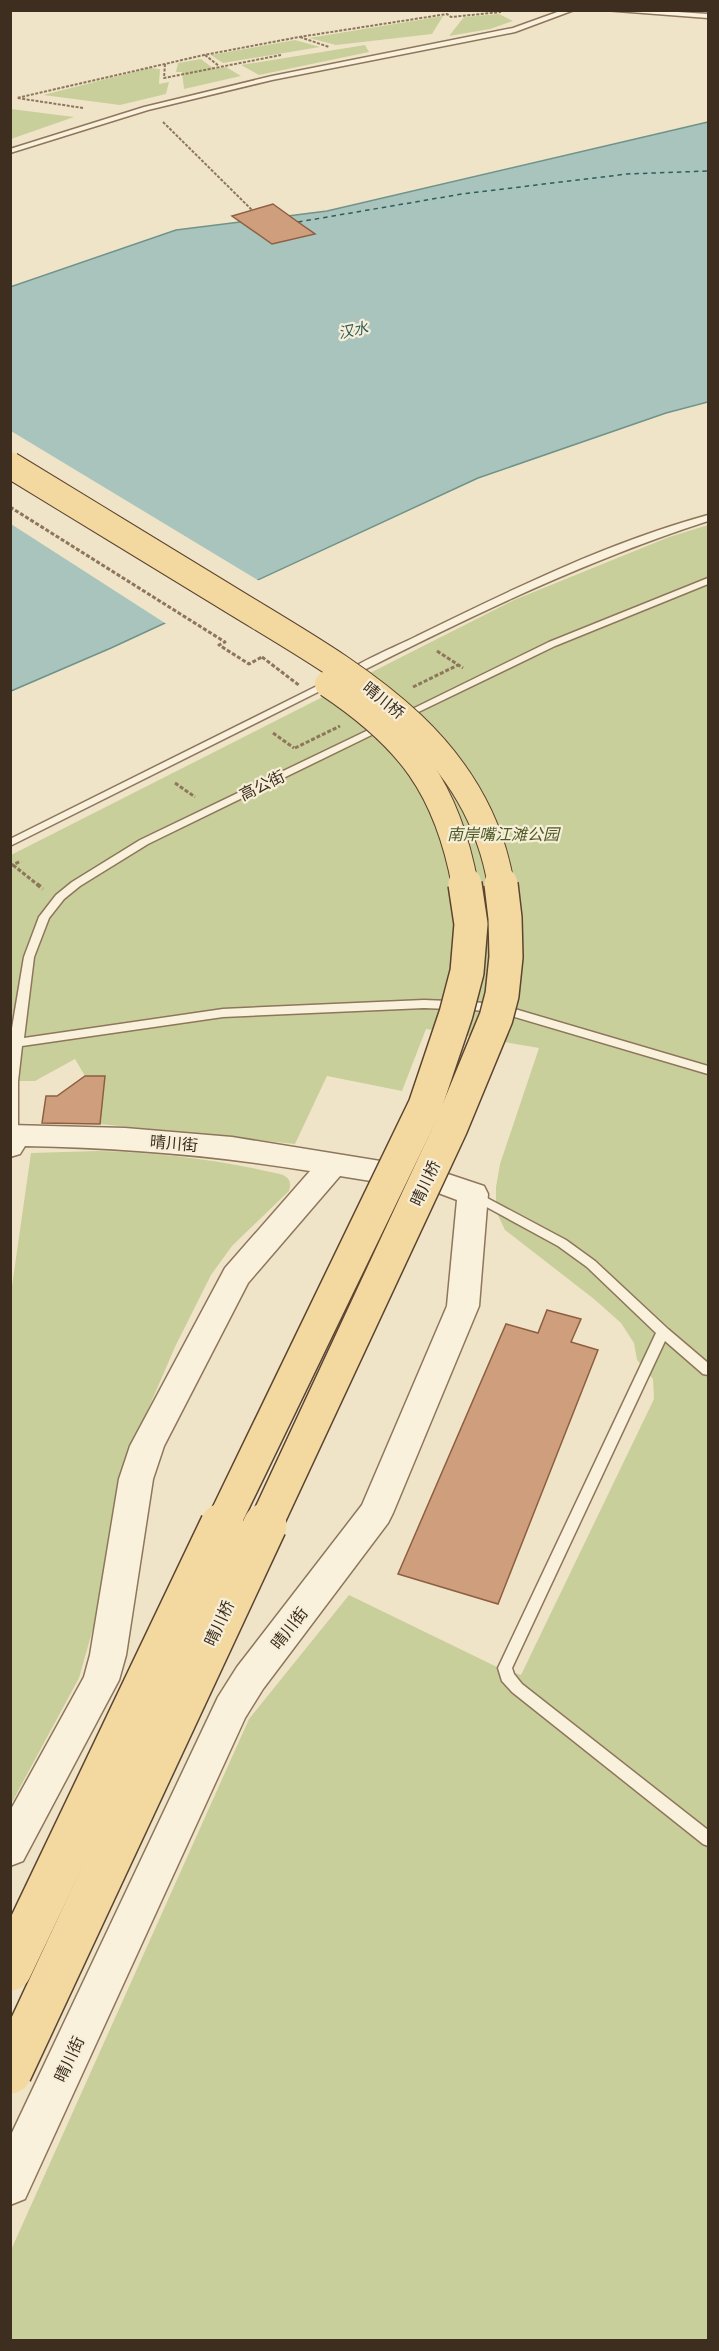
<svg xmlns="http://www.w3.org/2000/svg" width="719" height="2351" font-family="'Source Serif 4','Noto Sans SC',serif">
<style>
.green{fill:#c9cf9b}
.water{fill:#a9c4bc;stroke:#6f938a;stroke-width:1.5}
.pier{fill:#f0e4c8}
.lines{fill:none;stroke-linecap:round;stroke-linejoin:round}
.ferry{stroke:#2f5d5a;stroke-width:1.5;stroke-dasharray:4.5 4;stroke-linecap:butt}
.building{fill:#cf9f7d;stroke:#8d5f41;stroke-width:1.5}
.service-casing{stroke:#8d765c;stroke-width:3}
.tertiary-casing{stroke:#8d765c;stroke-width:3}
.path-far2{stroke:#8d765c;stroke-width:2;stroke-dasharray:3 1.5;stroke-linecap:butt}
.path-far1{stroke:#8d765c;stroke-width:3;stroke-dasharray:4 2;stroke-linecap:butt}
.path{stroke:#8d765c;stroke-width:4;stroke-dasharray:4.5 3;stroke-linecap:butt}
.service{fill:#faf1dc;fill-rule:evenodd}
.tertiary{fill:#faf1dc;fill-rule:evenodd}
.primary-bridge-far2-casing{stroke:#5b4430;stroke-width:28;stroke-linecap:butt}
.primary-bridge-far1-casing{stroke:#5b4430;stroke-width:36;stroke-linecap:butt}
.primary-bridge-casing{stroke:#5b4430;stroke-width:46;stroke-linecap:butt}
.path-bridge{stroke:#8d765c;stroke-width:3;stroke-dasharray:4 2;stroke-linecap:butt}
.primary-bridge-far2{stroke:#f3d9a0;stroke-width:26}
.primary-bridge-far1{stroke:#f3d9a0;stroke-width:33}
.primary-bridge{stroke:#f3d9a0;stroke-width:43}
.labels{text-anchor:middle;dominant-baseline:central;stroke-width:4.5;stroke-linejoin:round;paint-order:stroke}
.far-water-label{font-size:15px;font-style:italic;fill:#2f5d5a;stroke:#f7eed8}
.street-label{font-size:16px;fill:#3d2e20;stroke:#f7eed8}
.park-label{font-size:16px;font-style:italic;fill:#4d5a26;stroke:#f7eed8}
</style>
<rect width="100%" height="100%" fill="#f0e4c8"/>
<g class="green">
<path d="M499 14 513 21 490 29 449 36 464 17Z"/>
<path d="M443 16 432 34 336 45 309 38Z"/>
<path d="M295 40 320 47 223 63 211 55Z"/>
<path d="M365 45 369 52 259 75 241 65Z"/>
<path d="M201 59 214 69 226 67 241 76 184 89 182 72H176L178 63Z"/>
<path d="M150 68 160 69 159 84 169 82 166 94 120 105 43 95Z"/>
<path d="M11 109 74 117 11 139Z"/>
<path d="M708 525V2340H11V2250L249 1719 349 1595 495 1666 521 1675 654 1399 653 1379 637 1360 634 1343 621 1323 594 1299 505 1230 496 1211V1187L500 1164 539 1048 426 1029 402 1091 327 1076 295 1144 100 1124 105 1077 85 1076 75 1059 35 1081H11V855L514 600 669 537Z"/>
<path d="M97 1151C159 1152 219 1160 280 1174 289 1177 292 1181 289 1191L232 1246 211 1275 175 1347 127 1458 111 1522 98 1611 79 1678 11 1804 10 1300 31 1153Z"/>
</g>
<path class="water" d="M708 122V402L666 413 478 478 111 648 11 691 10 287 176 230 327 211Z"/>
<path class="pier" d="M11 431 261 582 168 625 11 524Z"/>
<g class="lines">
<path class="ferry" d="M298 222 462 194 627 174 708 171"/>
</g>
<g class="building">
<path d="M273 204 298 222 315 234 272 244 232 216Z"/>
<path d="M85 1076H105L100 1124 42 1123 46 1096H57Z"/>
<path d="M547 1310 581 1319 571 1342 598 1350 498 1604 398 1574 506 1324 538 1333Z"/>
</g>
<g class="lines">
<defs>
<g id="service">
<path d="M563 10H574L515 32 272 80 148 110 10 153V149L144 107 272 76 513 28Z"/>
<path d="M604 10H648L708 14V18Z"/>
<path d="M708 515V521C584 561 467 618 350 677L347 678 342 675C356 663 397 646 415 637 509 591 606 543 708 515Z"/>
<path d="M708 578V584L555 646 404 719 401 720 396 717 549 642Z"/>
<path d="M331 679 336 682 334 684 10 846V839Z"/>
<path d="M385 722 388 723V727L148 844 80 886 64 899 49 918 34 957 24 1038 223 1009 424 1000 475 1002 508 1007 708 1066V1074L508 1015 475 1010 424 1008 223 1017 22 1046 18 1081V1135L16 1138 10 1139V1040L24 957 39 917 56 895 72 882 140 840Z"/>
<path d="M474 1191 566 1240 595 1261 668 1329 708 1363V1375L703 1374 665 1341 512 1668 514 1674 522 1684 708 1830V1846L703 1844 512 1692 502 1681 498 1668 656 1333 587 1267 558 1246 470 1198 468 1195 470 1192Z"/>
</g>
<path id="tertiary" d="M10 1125 125 1128 232 1137 436 1170 484 1186 488 1194 479 1306 393 1513 388 1523 263 1689 245 1718 25 2199 10 2205V2137L218 1697 237 1667 362 1505 447 1306 457 1200 433 1191 340 1176 248 1283 164 1446 153 1479 126 1655 119 1680 23 1861 10 1866V1811L84 1677 90 1655 119 1479 130 1446 225 1268 310 1171C213 1155 123 1148 25 1146L20 1154 10 1157Z"/>
</defs>
<use href="#service" class="service-casing"/>
<use href="#tertiary" class="tertiary-casing"/>
<g class="path-far2">
<path d="M300 37 329 47"/>
<path d="M205 55 219 66"/>
<path d="M165 64 164 78 281 55"/>
<path d="M83 108 17 98 204 55 299 37 447 14 451 17 501 12"/>
<path d="M163 122 252 210"/>
</g>
<g class="path-far1">
<path d="M10 507 225 642 219 645 249 664 262 657"/>
<path d="M437 651 463 668"/>
<path d="M273 733 294 748"/>
<path d="M175 783 195 797"/>
<path d="M13 865 38 885"/>
<path d="M10 866 21 861"/>
</g>
<path class="path" d="M37 884 43 889"/>
<use href="#service" class="service"/>
<use href="#tertiary" class="tertiary"/>
<defs>
<g id="primary-bridge-far2">
<path d="M10 465C81 508 152 552 223 595 341 668 476 734 501 885"/>
<path d="M328 684C409 738 447 788 465 885"/>
</g>
<g id="primary-bridge-far1">
<path d="M222 1526 425 1106 456 1014 467 972 471 924 465 884"/>
<path d="M265 1526 451 1127 496 1018 502 995 506 957 505 918 501 884"/>
</g>
<g id="primary-bridge">
<path d="M10 1969 222 1525"/>
<path d="M10 2072 265 1525"/>
</g>
</defs>
<use href="#primary-bridge-far2" class="primary-bridge-far2-casing"/>
<use href="#primary-bridge-far1" class="primary-bridge-far1-casing"/>
<use href="#primary-bridge" class="primary-bridge-casing"/>
<g class="path-bridge">
<path d="M262 657 300 686"/>
<path d="M413 687 458 665"/>
<path d="M295 748 340 726"/>
</g>
<use href="#primary-bridge-far2" class="primary-bridge-far2"/>
<use href="#primary-bridge-far1" class="primary-bridge-far1"/>
<use href="#primary-bridge" class="primary-bridge"/>
</g>
<g class="labels">
<g class="far-water-label">
<text transform="translate(353 330) rotate(-12)">汉水</text>
</g>
<g class="street-label">
<text transform="translate(384 700) rotate(39)">晴川桥</text>
<text transform="translate(262 785) rotate(-26)">高公街</text>
<text transform="translate(174 1143) rotate(5)">晴川街</text>
<text transform="translate(425 1183) rotate(-65)">晴川桥</text>
<text transform="translate(219 1623) rotate(-65)">晴川桥</text>
<text transform="translate(289 1628) rotate(-52)">晴川街</text>
<text transform="translate(69 2059) rotate(-65)">晴川街</text>
</g>
<g class="park-label">
<text x="503" y="834">南岸嘴江滩公园</text>
</g>
</g>
<rect width="719" height="2351" fill="none" stroke="#3d2e20" stroke-width="24"/>
</svg>
